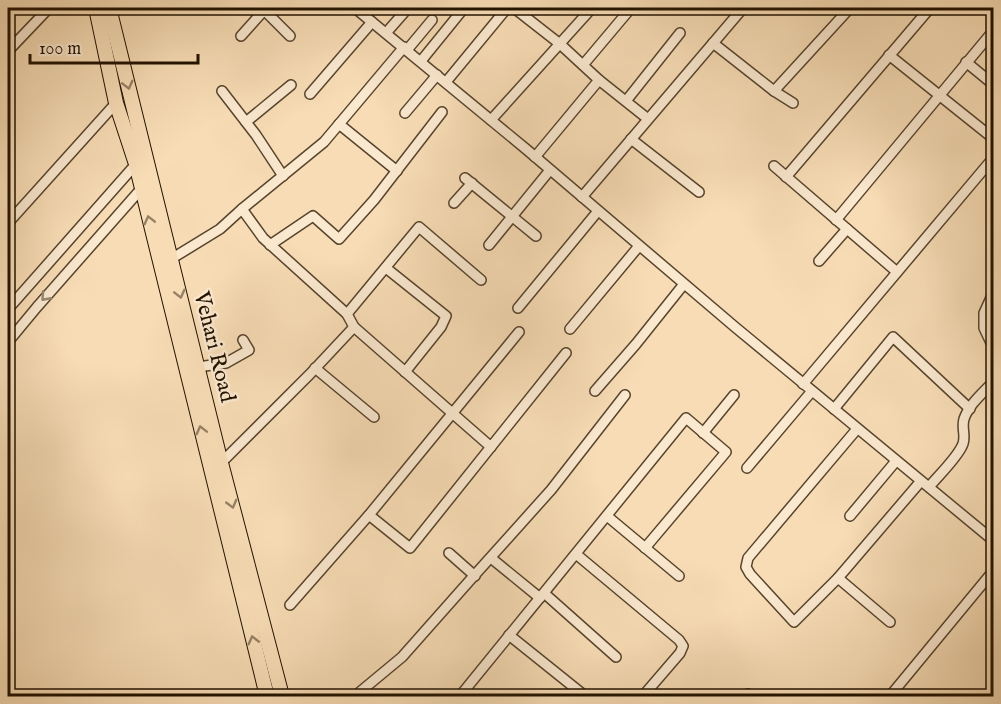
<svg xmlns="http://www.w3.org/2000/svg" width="1001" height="704" font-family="'IM FELL English',serif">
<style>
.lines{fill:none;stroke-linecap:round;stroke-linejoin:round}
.minor-casing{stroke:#57442d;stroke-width:12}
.primary-casing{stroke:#221200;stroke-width:16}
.minor{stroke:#fae8cf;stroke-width:9}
.primary{stroke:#f7dcb5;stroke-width:14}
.oneway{stroke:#978164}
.oneway2{stroke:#998872}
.labels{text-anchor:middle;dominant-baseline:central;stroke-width:5;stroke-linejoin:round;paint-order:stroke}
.street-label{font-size:22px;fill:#221200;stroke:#fae8cf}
</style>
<rect width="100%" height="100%" fill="#f7dcb5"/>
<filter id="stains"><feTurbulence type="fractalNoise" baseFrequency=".00333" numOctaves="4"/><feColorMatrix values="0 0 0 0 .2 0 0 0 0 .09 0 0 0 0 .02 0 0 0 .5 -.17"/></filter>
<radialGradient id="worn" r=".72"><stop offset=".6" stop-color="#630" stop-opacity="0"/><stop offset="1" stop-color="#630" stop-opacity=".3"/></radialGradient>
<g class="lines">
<defs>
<g id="minor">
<path d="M355 8 526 149 735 327 994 541"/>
<path d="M514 8 560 44 599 80"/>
<path d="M264 10 290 36"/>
<path d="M386 33 408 8"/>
<path d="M241 36 266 8"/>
<path d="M713 43 774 91 793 103"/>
<path d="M407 50 432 20"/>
<path d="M8 51 49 8"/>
<path d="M889 55 994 139"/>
<path d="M421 61 464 8"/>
<path d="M966 62 994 85"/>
<path d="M583 65 631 8"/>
<path d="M446 82 507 8"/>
<path d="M222 91 256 135 283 176"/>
<path d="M774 91 850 8"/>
<path d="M310 94 372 22"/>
<path d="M626 101 680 33"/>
<path d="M405 113 437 75"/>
<path d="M491 120 592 8"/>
<path d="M246 122 291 85"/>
<path d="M339 124 397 171"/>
<path d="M631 139 699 192"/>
<path d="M535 157 599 80 648 119"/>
<path d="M774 166 897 272"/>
<path d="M786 177 930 8"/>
<path d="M465 178 536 236"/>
<path d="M582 197 743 8"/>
<path d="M454 203 472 183"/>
<path d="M242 209 263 238 347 314 354 327 491 447"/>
<path d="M836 220 994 30"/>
<path d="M8 223 116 103"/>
<path d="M270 245 313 216 339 239 374 200 442 112"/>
<path d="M489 245 550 170"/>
<path d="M171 259 220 229 242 209 324 142 404 47"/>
<path d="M819 261 847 229"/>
<path d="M386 268 446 316 441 327 405 372"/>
<path d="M994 291 984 313V328L994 349"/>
<path d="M518 308 598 211"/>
<path d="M8 309 136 164 140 163"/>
<path d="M347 314 419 227 481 280"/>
<path d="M570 329 639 246"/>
<path d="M8 342 37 307 141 189 143 185"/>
<path d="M198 367 226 363 249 350 243 340"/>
<path d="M315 368 374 417"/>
<path d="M803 384 994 157"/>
<path d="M595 391 636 344 684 284"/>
<path d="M834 409 893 337 970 409"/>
<path d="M857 429 748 558 746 567 750 574 794 622 838 578 921 481"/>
<path d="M703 433 734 395"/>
<path d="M221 463 310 374 354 327"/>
<path d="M747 468 812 391"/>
<path d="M929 487C938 476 956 459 962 446 967 437 961 429 964 419 969 404 984 392 994 381"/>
<path d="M369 515 410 548 566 353"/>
<path d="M607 516 679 576"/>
<path d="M850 516 896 461"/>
<path d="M449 553 475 576"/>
<path d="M576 554 679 640 683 646 680 653 643 696"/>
<path d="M491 558 540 598"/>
<path d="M838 578 890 622"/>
<path d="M544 593 616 657"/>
<path d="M290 605 369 515 519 332"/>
<path d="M509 635 585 696"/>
<path d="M355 696 402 657 472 578 551 490 625 395"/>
<path d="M460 696 686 418 726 452 645 548"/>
<path d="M743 696 748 694 753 696"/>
<path d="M890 696 994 570"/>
</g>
<g id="primary">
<path d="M96 8 116 103 136 164 267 696"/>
<path d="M109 8 221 463 282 696"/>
</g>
</defs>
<use href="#minor" class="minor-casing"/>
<use href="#primary" class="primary-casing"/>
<use href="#minor" class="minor"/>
<use href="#primary" class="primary"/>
</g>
<defs><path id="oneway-chevron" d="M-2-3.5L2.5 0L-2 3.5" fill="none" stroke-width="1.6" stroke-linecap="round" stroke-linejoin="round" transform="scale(1.5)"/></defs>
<g class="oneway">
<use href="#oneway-chevron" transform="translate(128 85) rotate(76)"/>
<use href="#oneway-chevron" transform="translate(149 220) rotate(-104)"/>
<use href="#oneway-chevron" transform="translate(180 294) rotate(76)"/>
<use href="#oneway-chevron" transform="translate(201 430) rotate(-104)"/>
<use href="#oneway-chevron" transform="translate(232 504) rotate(75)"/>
<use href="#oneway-chevron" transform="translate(253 640) rotate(-104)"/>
</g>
<use class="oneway2" href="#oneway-chevron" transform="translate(45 297) rotate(132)"/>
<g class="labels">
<g class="street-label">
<text transform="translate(214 347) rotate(76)">Vehari Road</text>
</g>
</g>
<rect width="1001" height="704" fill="none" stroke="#f7dcb5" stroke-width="30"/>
<rect x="9" y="9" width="983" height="686" fill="none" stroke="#221200" stroke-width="3"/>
<rect x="15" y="15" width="971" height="674" fill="none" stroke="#221200" stroke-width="1.5"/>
<path d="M30 54v9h168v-9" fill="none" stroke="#221200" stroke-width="3"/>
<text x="39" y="54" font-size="18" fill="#221200" stroke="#fae8cf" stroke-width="4.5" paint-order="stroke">100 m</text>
<rect width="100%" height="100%" filter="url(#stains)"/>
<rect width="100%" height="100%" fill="url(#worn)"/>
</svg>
